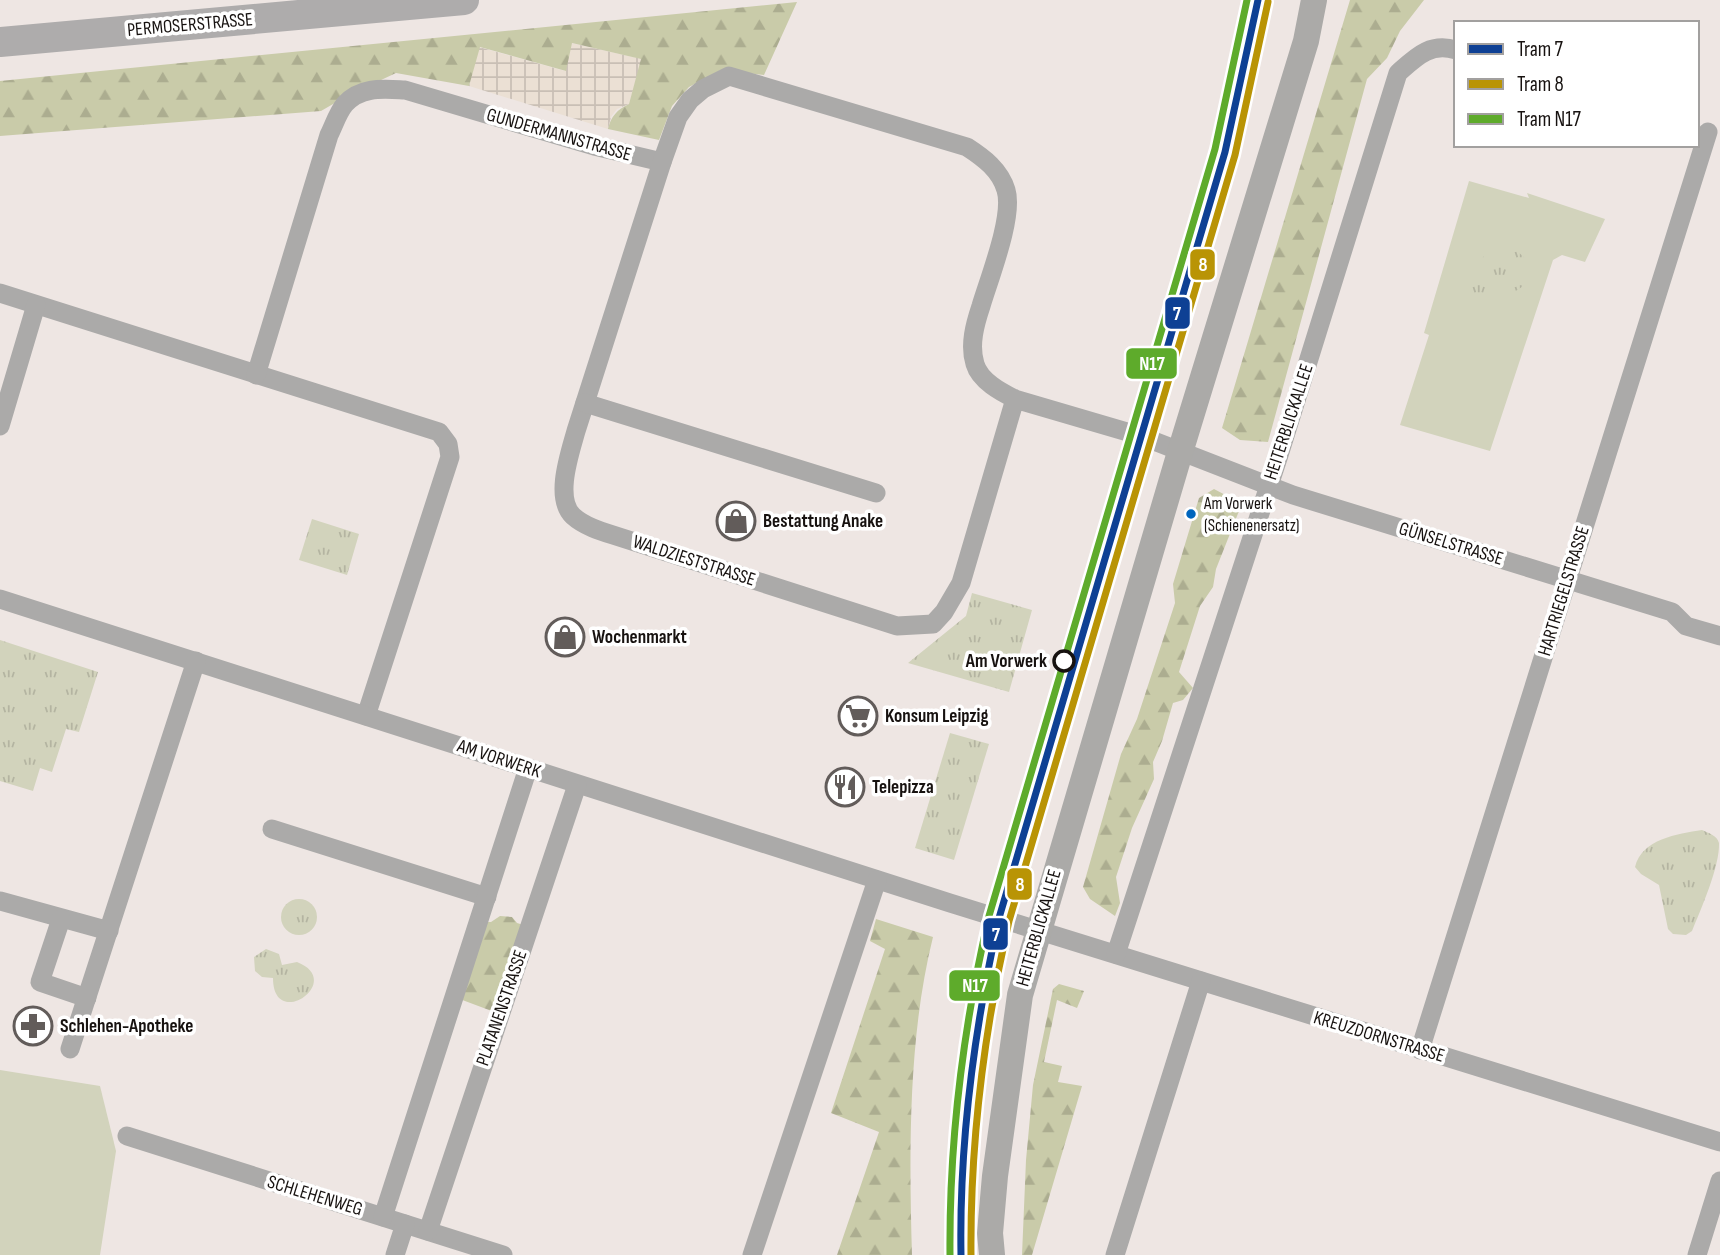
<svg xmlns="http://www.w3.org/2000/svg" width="1720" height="1255" font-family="'Sofia Sans Condensed',sans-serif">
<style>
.industrial{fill:url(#industrial-grid)}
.green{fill:#d2d3bc}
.forest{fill:url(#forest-firs)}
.park{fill:url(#park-tufts)}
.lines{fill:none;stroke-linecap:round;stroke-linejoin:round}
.minor{stroke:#abaaa9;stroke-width:19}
.secondary{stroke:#abaaa8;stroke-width:26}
.primary{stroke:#aeacac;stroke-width:30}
.tram-1-casing{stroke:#fff;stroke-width:12}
.tram-2-casing{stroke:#fff;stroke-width:12}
.tram-3-casing{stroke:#fff;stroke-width:12}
.tram-1{stroke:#0e4094;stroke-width:7}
.tram-2{stroke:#b99405;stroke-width:7}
.tram-3{stroke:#5eab2b;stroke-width:7}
.bus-dot{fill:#0065bd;stroke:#fff;stroke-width:2.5}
.stop-dot{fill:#fff;stroke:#171210;stroke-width:3.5}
.labels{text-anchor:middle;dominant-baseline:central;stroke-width:7;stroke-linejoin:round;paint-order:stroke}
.bus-label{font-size:17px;fill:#171210;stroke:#fff;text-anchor:start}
.street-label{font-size:19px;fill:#171210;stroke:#fff}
.poi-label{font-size:19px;font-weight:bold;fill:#171210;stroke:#fff;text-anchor:start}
.stop-label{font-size:19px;font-weight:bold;fill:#171210;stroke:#fff;text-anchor:end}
.line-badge{stroke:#fff;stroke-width:2.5}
.badge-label{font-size:19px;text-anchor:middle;font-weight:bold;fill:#fff}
</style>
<defs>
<pattern id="industrial-grid" width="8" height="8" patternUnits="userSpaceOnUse" patternTransform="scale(1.75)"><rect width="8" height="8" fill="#ebe0d4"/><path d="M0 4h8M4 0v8" fill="none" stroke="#c9bfb5"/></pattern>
<pattern id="forest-firs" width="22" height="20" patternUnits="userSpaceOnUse" patternTransform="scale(1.75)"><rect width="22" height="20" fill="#c9cba9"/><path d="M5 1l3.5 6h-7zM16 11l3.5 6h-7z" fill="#acad90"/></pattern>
<pattern id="park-tufts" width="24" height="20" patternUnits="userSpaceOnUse" patternTransform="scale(1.75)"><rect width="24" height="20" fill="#d2d3bc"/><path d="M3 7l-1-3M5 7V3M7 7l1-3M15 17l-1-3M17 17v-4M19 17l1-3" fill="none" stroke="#b4b4a1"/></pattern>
</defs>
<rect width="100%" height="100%" fill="#eee6e3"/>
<path class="industrial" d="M571 43 642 59 629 104 617 109 611 117 608 129 469 86 479 47 565 71Z"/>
<g class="green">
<path d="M1469 181 1529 198 1527 193 1605 219 1585 262 1562 255 1553 260 1490 451 1400 425 1429 335 1424 333Z"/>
<path d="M0 1070 100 1086 116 1151 100 1255H0Z"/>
</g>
<g class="forest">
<path d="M1350 0H1424L1400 31 1387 58 1367 79 1268 442 1240 440 1222 428Z"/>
<path d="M797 2 764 75 721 70 689 87 672 106 659 140 608 129C611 116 617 110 629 104L641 59 572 43 566 71 480 47 469 86 396 73 347 96 321 111 0 136V81Z"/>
<path d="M1214 489 1233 499 1239 511 1216 569 1213 587 1200 606 1179 672 1193 688 1183 700 1173 703 1162 741 1153 762 1154 779 1132 828 1116 877 1120 903 1115 916 1090 899 1083 887 1121 754 1137 719 1175 603 1173 584 1199 498Z"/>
<path d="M500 916 512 917 517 923 527 926 497 1013 457 998 482 922H491Z"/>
<path d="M876 919 933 937C908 1037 909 1152 912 1255H837L879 1132 831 1113 885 949 870 941Z"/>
<path d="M1059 984 1084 991 1077 1008 1057 1000 1044 1062 1062 1066 1058 1082 1082 1086 1032 1255H1022L1026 1160 1033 1085 1053 989Z"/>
</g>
<g class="park">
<path d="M1499 245C1521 250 1536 261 1524 285 1512 296 1504 294 1490 289L1483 296 1468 295 1462 284 1466 272 1481 266C1481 254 1490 250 1499 245Z"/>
<path d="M312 519 359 534 347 575 299 560Z"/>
<path d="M972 593 1032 610 1009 692 908 663 966 616Z"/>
<path d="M0 640 98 672 79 732 66 729 52 772 40 768 33 791 0 781Z"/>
<path d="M950 733 989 744 954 860 915 848Z"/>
<path d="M1702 830C1708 833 1717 835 1719 843 1720 866 1701 909 1692 931L1686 935 1673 934 1668 929 1659 885 1641 874 1635 867C1642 839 1677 834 1702 830Z"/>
<circle cx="299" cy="917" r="18"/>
<path d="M266 949 279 954 282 965 297 962C346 981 273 1032 273 978L262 977 255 971 254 957Z"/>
</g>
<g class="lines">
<g class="minor">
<path d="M0 293 439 432 448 444 450 457 366 716"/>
<path d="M256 375 329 135C334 125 338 112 345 104 361 86 384 89 405 90L594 146 662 162"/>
<path d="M1015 399 961 583 944 612 933 624 897 626 613 535C600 531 584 526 573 516 554 498 570 453 576 431L662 162 678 117 690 100 703 89 729 76 967 147C984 158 1000 170 1006 190 1014 216 989 279 981 306 975 324 969 345 975 364 980 381 1001 392 1015 399L1141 436 1293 495 1672 612 1686 626 1720 636"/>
<path d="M585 403 876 493"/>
<path d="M0 426 36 305"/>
<path d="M0 599 950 903 1720 1142"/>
<path d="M272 829 487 897"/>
<path d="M0 901 109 931"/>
<path d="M61 919 40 982 87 998"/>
<path d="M1116 954 1279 455 1398 73C1416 57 1430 42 1456 50"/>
<path d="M70 1049 196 661"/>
<path d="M1420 1050 1708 132"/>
<path d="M127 1136 503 1255"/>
<path d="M383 1217 528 768"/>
<path d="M428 1231 577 785"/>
<path d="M395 1255 405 1224"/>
<path d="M752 1255 877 880"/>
<path d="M1115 1255 1201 981"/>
<path d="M1697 1255 1720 1181"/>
</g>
<path class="secondary" d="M992 1255 990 1233 995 1176 1020 995 1181 449 1306 41 1314 0"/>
<path class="primary" d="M0 42 464 0"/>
<defs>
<path id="tram-1" d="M961 1255C959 1140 974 1030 999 918L1225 152 1258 0"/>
<path id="tram-2" d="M971 1255C970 1141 984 1031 1009 921L1235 155 1268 2"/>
<path id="tram-3" d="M950 1255C949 1140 963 1028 989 916L1215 149 1247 0"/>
</defs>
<use href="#tram-1" class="tram-1-casing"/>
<use href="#tram-2" class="tram-2-casing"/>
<use href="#tram-3" class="tram-3-casing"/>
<use href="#tram-1" class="tram-1"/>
<use href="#tram-2" class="tram-2"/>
<use href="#tram-3" class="tram-3"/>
</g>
<defs>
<symbol id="shop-ring" viewBox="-11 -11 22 22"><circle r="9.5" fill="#fff" stroke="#625c5a" stroke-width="1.5"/><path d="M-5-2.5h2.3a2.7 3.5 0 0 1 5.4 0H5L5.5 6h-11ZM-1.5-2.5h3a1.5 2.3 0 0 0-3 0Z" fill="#625c5a"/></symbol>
<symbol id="supermarket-ring" viewBox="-11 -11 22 22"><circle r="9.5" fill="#fff" stroke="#625c5a" stroke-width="1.5"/><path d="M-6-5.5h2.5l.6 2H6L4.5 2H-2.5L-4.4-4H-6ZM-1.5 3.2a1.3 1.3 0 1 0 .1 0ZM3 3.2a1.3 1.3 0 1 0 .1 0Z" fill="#625c5a"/></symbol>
<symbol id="restaurant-ring" viewBox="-11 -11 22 22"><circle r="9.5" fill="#fff" stroke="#625c5a" stroke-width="1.5"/><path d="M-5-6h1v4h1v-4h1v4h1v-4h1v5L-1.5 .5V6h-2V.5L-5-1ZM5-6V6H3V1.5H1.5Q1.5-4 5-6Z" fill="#625c5a"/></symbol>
<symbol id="pharmacy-ring" viewBox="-11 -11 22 22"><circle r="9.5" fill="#fff" stroke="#625c5a" stroke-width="1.5"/><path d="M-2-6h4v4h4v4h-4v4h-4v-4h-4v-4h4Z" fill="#625c5a"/></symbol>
</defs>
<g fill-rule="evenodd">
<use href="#shop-ring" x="714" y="499" width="44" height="44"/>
<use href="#shop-ring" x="543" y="615" width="44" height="44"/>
<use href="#supermarket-ring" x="836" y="694" width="44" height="44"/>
<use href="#restaurant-ring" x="823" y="765" width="44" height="44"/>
<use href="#pharmacy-ring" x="11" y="1004" width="44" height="44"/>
</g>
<circle class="bus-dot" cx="1191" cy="514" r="6"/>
<circle class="stop-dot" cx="1064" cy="661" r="10"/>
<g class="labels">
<g class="bus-label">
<text x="1204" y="504">Am Vorwerk<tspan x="1204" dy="22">(Schienenersatz)</tspan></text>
</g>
<g class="street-label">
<text transform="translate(190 25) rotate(-5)">PERMOSERSTRASSE</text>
<text transform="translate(559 135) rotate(16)">GUNDERMANNSTRASSE</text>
<text transform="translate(1289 422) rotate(-72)">HEITERBLICKALLEE</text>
<text transform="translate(1451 544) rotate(17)">GÜNSELSTRASSE</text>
<text transform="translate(694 561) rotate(18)">WALDZIESTSTRASSE</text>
<text transform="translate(1564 591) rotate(-73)">HARTRIEGELSTRASSE</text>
<text transform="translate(499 759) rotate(18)">AM VORWERK</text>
<text transform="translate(1039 928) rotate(-74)">HEITERBLICKALLEE</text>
<text transform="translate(502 1008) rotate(-71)">PLATANENSTRASSE</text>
<text transform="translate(1379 1037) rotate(17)">KREUZDORNSTRASSE</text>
<text transform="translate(315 1196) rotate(17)">SCHLEHENWEG</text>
</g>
<g class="poi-label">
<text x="763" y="521">Bestattung Anake</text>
<text x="592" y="637">Wochenmarkt</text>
<text x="885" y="716">Konsum Leipzig</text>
<text x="872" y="787">Telepizza</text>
<text x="60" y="1026">Schlehen-Apotheke</text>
</g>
<g class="stop-label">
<text x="1047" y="661">Am Vorwerk</text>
</g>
</g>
<g class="line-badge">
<rect x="1189" y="248" width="27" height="33" rx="7" fill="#b99405"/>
<rect x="1164" y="296" width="27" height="34" rx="7" fill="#0e4094"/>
<rect x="1125" y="347" width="53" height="33" rx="7" fill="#5eab2b"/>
<rect x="1006" y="867" width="27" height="34" rx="7" fill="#b99405"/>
<rect x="982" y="917" width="27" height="34" rx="7" fill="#0e4094"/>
<rect x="948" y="969" width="53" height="33" rx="7" fill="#5eab2b"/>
</g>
<g class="badge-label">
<text x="1203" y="271">8</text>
<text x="1177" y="320">7</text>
<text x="1152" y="370">N17</text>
<text x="1020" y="891">8</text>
<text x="996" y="941">7</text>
<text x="975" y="992">N17</text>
</g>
<rect x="1454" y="21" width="245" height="126" fill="#ffffff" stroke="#a2a09f" stroke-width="2"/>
<rect x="1468" y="44" width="35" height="10" fill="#0e4094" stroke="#a2a09f" stroke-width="2"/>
<text x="1517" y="56" font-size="21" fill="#171210">Tram 7</text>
<rect x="1468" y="79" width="35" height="10" fill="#b99405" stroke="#a2a09f" stroke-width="2"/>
<text x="1517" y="91" font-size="21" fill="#171210">Tram 8</text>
<rect x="1468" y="114" width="35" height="10" fill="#5eab2b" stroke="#a2a09f" stroke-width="2"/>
<text x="1517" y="126" font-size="21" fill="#171210">Tram N17</text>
</svg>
